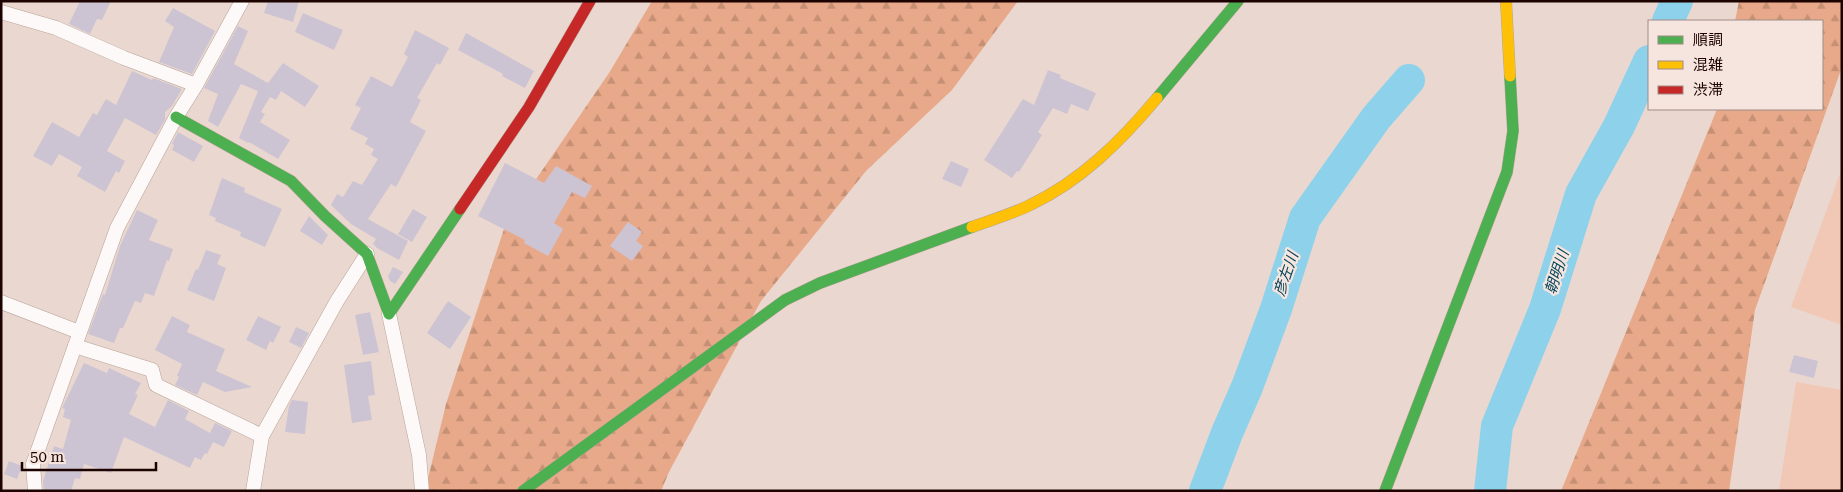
<svg xmlns="http://www.w3.org/2000/svg" width="1843" height="492" font-family="'Roboto Serif','Noto Sans JP',serif">
<style>
.forest{fill:url(#forest-firs)}
.pitch{fill:#f1c8b5}
.lines{fill:none;stroke-linecap:round;stroke-linejoin:round}
.river{stroke:#8ed1eb;stroke-width:32}
.building{fill:#cdc4d3}
.street-casing{stroke:#b7a297;stroke-width:15}
.fast-casing{stroke:#b7a297;stroke-width:12}
.slow-casing{stroke:#b7a297;stroke-width:12}
.jam-casing{stroke:#b7a297;stroke-width:12}
.street{stroke:#fcf9f8;stroke-width:14}
.fast{stroke:#4caf50;stroke-width:11}
.slow{stroke:#ffc107;stroke-width:11}
.jam{stroke:#c62828;stroke-width:11}
.labels{text-anchor:middle;dominant-baseline:central;stroke-width:4.5;stroke-linejoin:round;paint-order:stroke}
.water-label{font-size:15px;font-style:italic;fill:#05455a;stroke:#f6e5de}
</style>
<defs>
<pattern id="forest-firs" width="22" height="20" patternUnits="userSpaceOnUse" patternTransform="scale(1.25)"><rect width="22" height="20" fill="#e8a98a"/><path d="M5 1l3.5 6h-7zM16 11l3.5 6h-7z" fill="#c69075"/></pattern>
</defs>
<rect width="100%" height="100%" fill="#ead8d0"/>
<g class="forest">
<path d="M652 1H1018L952 90 866 171 761 301 669 472 661 491H425L446 404 506 223 609 73Z"/>
<path d="M1739 1H1842V67L1755 310 1729 491H1561L1717 109H1822V21H1735Z"/>
</g>
<g class="pitch">
<path d="M1842 168V325L1791 307Z"/>
<path d="M1796 382 1842 390V491H1779Z"/>
</g>
<g class="lines">
<g class="river">
<path d="M1668 21 1677 1"/>
<path d="M1205 491 1227 433 1247 387 1276 309 1305 218 1376 118 1409 80"/>
<path d="M1490 491 1497 426 1545 309 1581 194 1619 126 1649 61"/>
</g>
</g>
<g class="building">
<path d="M80 1H111L102 20 97 19 90 34 69 24Z"/>
<path d="M268 1H299L293 22 264 13Z"/>
<path d="M173 8 215 31 192 74 159 62 174 27 165 21Z"/>
<path d="M303 13 343 30 334 50 295 32Z"/>
<path d="M238 26 248 31 234 64 268 83 283 63 319 86 305 107 281 91 276 100 270 97 261 112 265 114 260 122 290 140 278 159 249 142 248 143 239 138 258 91 241 84 218 127 208 121 218 94 204 88Z"/>
<path d="M415 30 449 48 440 65 437 63 417 98 421 100 410 122 426 131 396 187 391 184 368 219 408 241 399 260 377 248 373 244 376 239 351 224 331 205 337 194 343 197 353 181 362 185 378 159 371 155 374 149 365 144 368 138 350 129 361 108 355 105 371 76 392 87 408 57 404 54Z"/>
<path d="M466 33 534 71 525 88 502 76 503 74 458 50Z"/>
<path d="M1048 70 1061 75 1060 78 1096 93 1088 111 1071 104 1067 114 1053 108 1038 132 1042 135 1019 172 1017 171 1012 178 984 160 1023 99 1034 105Z"/>
<path d="M132 71 152 80 153 78 182 89 172 106 165 112V120L156 135 125 118 107 151 125 161 119 173 116 171 105 192 77 176 82 167 59 154 52 166 33 156 52 122 79 137 93 113 97 115 106 99 116 105Z"/>
<path d="M178 132 203 146 194 162 172 150 174 145 172 144Z"/>
<path d="M951 161 969 169 961 187 942 179Z"/>
<path d="M505 163 544 183 556 166 592 186 585 198 572 192 554 223 563 229 548 256 524 243 525 240 478 216Z"/>
<path d="M222 178 245 188 244 192 282 209 265 247 240 236 241 232 215 221 216 218 209 215Z"/>
<path d="M413 209 427 217 412 242 398 234Z"/>
<path d="M137 210 158 220 149 240 173 249 169 261 167 260 154 296 145 293 141 303 135 301 123 328H120L114 343 88 334 103 294 105 295 120 246Z"/>
<path d="M309 216 328 235 322 245 300 231Z"/>
<path d="M628 222 642 232 636 241 643 246 632 261 610 246Z"/>
<path d="M206 250 221 255 217 264 226 268 214 301 187 290 196 269 198 270Z"/>
<path d="M393 267 403 272 395 284 390 281 388 276Z"/>
<path d="M448 301 471 317 450 349 427 333Z"/>
<path d="M370 312 379 352 363 355 355 315Z"/>
<path d="M172 316 190 325 187 332 225 349 216 371 252 387 225 392 203 382 197 395 175 385 179 377 177 376 182 364 155 350Z"/>
<path d="M258 316 281 327 273 343 270 341 266 350 246 340Z"/>
<path d="M296 327 309 333 301 348 289 342Z"/>
<path d="M1794 355 1818 361 1814 378 1789 372Z"/>
<path d="M371 361 375 395 368 396 372 420 352 423 344 365Z"/>
<path d="M84 363 107 373 109 368 141 383 135 394 138 395 129 414 155 427 168 400 189 411 185 419 210 433 215 423 232 431 224 447 213 442 207 454 205 453 201 460 195 457 190 468 124 437 111 473 84 464 80 479 75 478 71 491H44L43 481 54 446 63 449 71 420 63 417 65 409 62 408Z"/>
<path d="M292 400 308 402 305 434 285 432 289 406Z"/>
<path d="M9 461 22 466 17 479 4 474Z"/>
</g>
<g class="lines">
<defs>
<g id="street">
<path d="M1 12 56 28 124 58 196 85"/>
<path d="M1 302 79 332"/>
<path d="M389 314 419 455 422 491"/>
<path d="M75 346 152 370 156 385 262 436"/>
<path d="M35 491 33 464 117 228 176 117 196 85 242 1"/>
<path d="M253 491 262 436 337 301 367 254"/>
</g>
<g id="fast">
<path d="M1157 98 1238 1"/>
<path d="M176 117 291 181 325 216 367 254 389 314 460 209"/>
<path d="M523 491 785 300 820 283 972 227"/>
<path d="M1385 491 1507 172 1513 131 1510 76"/>
</g>
<g id="slow">
<path d="M1506 1 1510 76"/>
<path d="M972 227C991 220 1012 214 1030 205 1081 181 1121 141 1157 98"/>
</g>
<path id="jam" d="M460 209 529 107 590 1"/>
</defs>
<use href="#street" class="street-casing"/>
<use href="#fast" class="fast-casing"/>
<use href="#slow" class="slow-casing"/>
<use href="#jam" class="jam-casing"/>
<use href="#street" class="street"/>
<use href="#fast" class="fast"/>
<use href="#slow" class="slow"/>
<use href="#jam" class="jam"/>
</g>
<g class="labels">
<g class="water-label">
<text transform="translate(1557 272) rotate(-72)">朝明川</text>
<text transform="translate(1286 274) rotate(-71)">彦左川</text>
</g>
</g>
<rect width="1843" height="492" fill="none" stroke="#1c0300" stroke-width="5"/>
<rect x="1648" y="20" width="175" height="90" fill="#f6e5de" stroke="#9f8b85"/>
<rect x="1658" y="36" width="25" height="8" fill="#4caf50" stroke="#9f8b85"/>
<text x="1693" y="45" font-size="15" fill="#1c0300">順調</text>
<rect x="1658" y="61" width="25" height="8" fill="#ffc107" stroke="#9f8b85"/>
<text x="1693" y="70" font-size="15" fill="#1c0300">混雑</text>
<rect x="1658" y="86" width="25" height="8" fill="#c62828" stroke="#9f8b85"/>
<text x="1693" y="95" font-size="15" fill="#1c0300">渋滞</text>
<path d="M22 462v8h134v-8" fill="none" stroke="#1c0300" stroke-width="2.5"/>
<text x="30" y="462" font-size="15" fill="#1c0300" stroke="#f6e5de" stroke-width="4" paint-order="stroke">50 m</text>
</svg>
